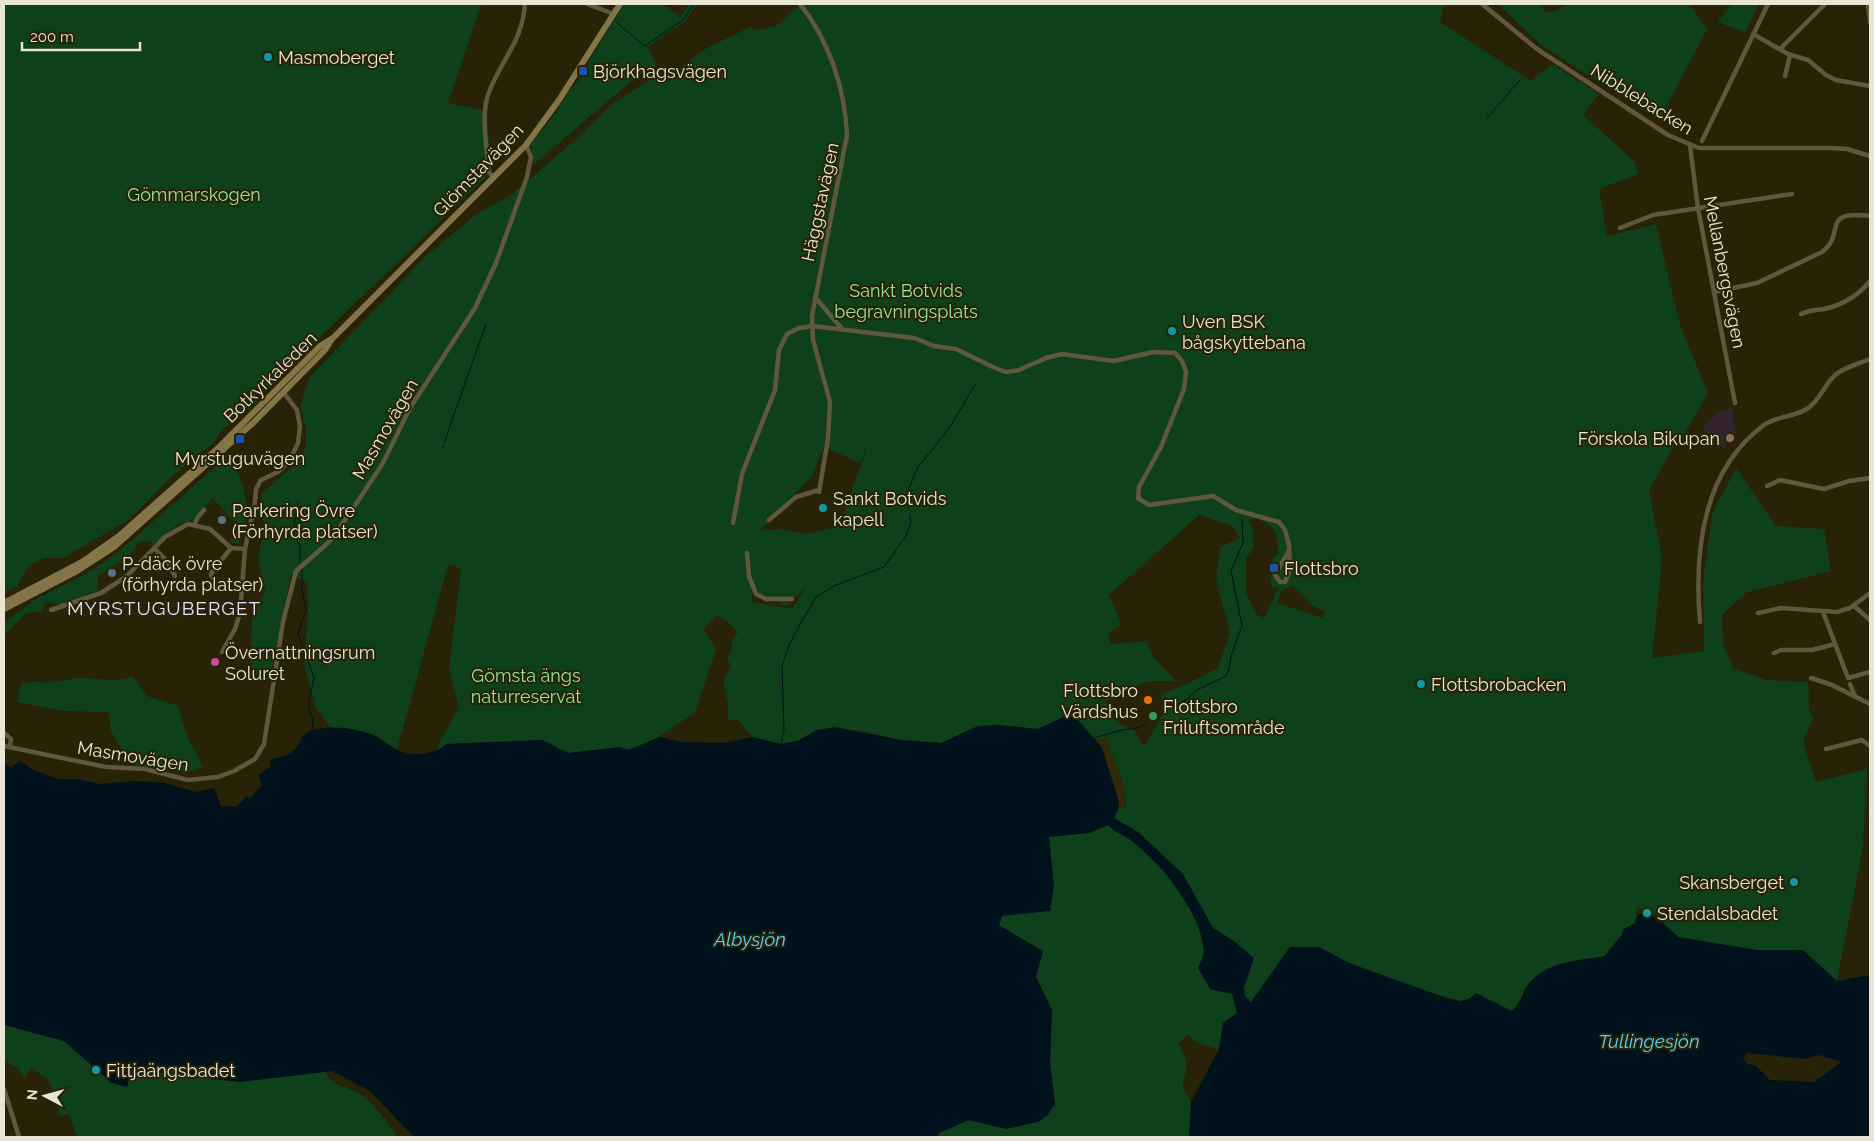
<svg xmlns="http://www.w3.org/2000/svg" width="1874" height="1141" font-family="Raleway,sans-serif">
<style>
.education{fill:#34232d}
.green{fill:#0e411b;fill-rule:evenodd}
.sand{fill:#312907}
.water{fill:#00131d;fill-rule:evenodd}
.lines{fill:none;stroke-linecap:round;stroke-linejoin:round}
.stream{stroke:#00131d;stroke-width:1}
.street{stroke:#60583c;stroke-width:4.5}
.secondary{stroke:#837548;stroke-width:6}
.culture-dot{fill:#0f9aa8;stroke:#282206;stroke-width:2}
.transit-dot{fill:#1a4fb4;stroke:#282206;stroke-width:2}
.education-dot{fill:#8d6e63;stroke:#282206;stroke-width:2}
.service-dot{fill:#5c6f8a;stroke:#282206;stroke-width:2}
.hotel-dot{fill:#d1479c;stroke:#282206;stroke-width:2}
.food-dot{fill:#e8710a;stroke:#282206;stroke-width:2}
.leisure-dot{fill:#2e9e5b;stroke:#282206;stroke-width:2}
.labels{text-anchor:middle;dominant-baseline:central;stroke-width:4;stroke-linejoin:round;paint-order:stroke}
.poi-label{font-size:18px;fill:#e8e5d4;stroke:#282206;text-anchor:start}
.street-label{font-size:18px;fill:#e8e5d4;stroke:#282206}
.park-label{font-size:18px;fill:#92e59f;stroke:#282206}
.neighbourhood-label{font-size:19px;letter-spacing:1px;fill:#e3e1fe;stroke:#282206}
.water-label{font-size:19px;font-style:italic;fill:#53cffd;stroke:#282206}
</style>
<rect width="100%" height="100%" fill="#282206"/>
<path class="education" d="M1732 408 1736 435 1730 438 1725 449 1702 430 1714 414Z"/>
<g class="green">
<path d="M4 4H481L448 103 487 111 491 172 262 393 256 404 222 429 214 443 182 467 128 520 63 558H44L29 566 17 586 4 593Z"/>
<path d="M624 4H662L680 17 689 4H697L684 22 647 47 657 65 635 78 533 165 531 144 557 111 569 91 583 75 589 61Z"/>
<path d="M801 4H1444L1440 22 1531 81 1552 64 1599 94 1583 115 1635 162 1638 174 1599 189 1607 236 1656 224 1680 325 1708 393 1690 425 1672 449 1649 490 1662 558 1652 658 1704 651 1703 582 1712 514 1736 468 1776 526 1824 529 1831 571 1747 592 1722 615 1723 644 1733 668 1766 680 1808 682C1810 698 1806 704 1813 719L1803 741 1816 782 1867 769 1863 847 1837 981 1803 950H1756L1678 937 1661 921 1658 915 1637 907 1635 923 1624 929C1620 940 1610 946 1605 956 1580 960 1550 961 1531 981 1522 991 1522 1003 1512 1011L1496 1004 1469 999 1460 1001 1425 991 1349 963 1319 947H1290L1251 1002 1245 996 1234 941 1213 928 1183 874 1138 832 1114 818 1119 807 1125 808 1126 802 1123 783 1106 739 1096 740 1072 713 1038 729 999 725 978 726 941 743 901 740 858 730H817L797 741 781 744 753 737 738 720H728V703L723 681 731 667 727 658 733 648 731 642 738 632 725 619 717 615 703 629 716 649 695 712 659 737 629 750 620 747 568 753 542 740 447 744 436 752 437 747 459 708 449 668 461 568 448 565 397 750 372 734 331 728 316 708 304 663 308 610 307 582 291 575 270 679H265L250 672 252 619 265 591 258 558 264 531 261 494 298 462 306 446V428L300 407 309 378 427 255 478 213 511 195 574 141 610 106 647 81 669 76 707 48 750 27 756 31 776 26ZM870 440 839 527 806 534 782 529 760 530 812 476 824 447 860 463ZM1199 515 1232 526 1240 538 1220 547 1216 580 1230 633 1218 668 1189 683 1161 694 1165 711 1144 747 1133 728C1118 728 1108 714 1106 701L1148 681H1176L1153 657 1146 641 1111 644 1108 633 1122 625 1109 595ZM1257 518C1277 530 1278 530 1278 554L1268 564 1272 587H1279L1264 618 1256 614 1246 593V558L1254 548 1253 530 1249 520ZM807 585 792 609 752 602 753 590 786 606ZM1292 585 1313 606 1324 611 1323 618 1277 603 1281 592Z"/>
<path d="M1498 4H1539L1546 12 1555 11 1569 4H1689L1707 29 1661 117 1606 87 1540 44Z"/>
<path d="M1730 4H1759L1745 32 1717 22 1728 10Z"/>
<path d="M229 460C248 480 250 518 239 543H232C229 535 235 534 239 528L237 521 232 520 213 498 193 520 178 524 152 547 151 541H140L126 561 123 560 98 576V590L59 605 49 602 45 604 42 611 26 613 4 635 5 622 36 599 86 574 116 554 221 462Z"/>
<path d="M133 677 147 696 178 706 186 734 203 767 186 773 136 765 124 753 111 731 109 712 64 711 17 702 19 689 23 683 35 681 45 683 79 678 116 680Z"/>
<path d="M1108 825 1112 829 1133 841 1166 873 1190 910 1200 929 1210 989 1232 994 1237 1013 1223 1023 1219 1049 1202 1045 1187 1035 1178 1044C1189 1061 1188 1067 1182 1086L1191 1102 1189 1137H937L938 1133 969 1120 1006 1129 1016 1127 1028 1124 1055 1104 1050 1063 1052 1010 1036 977 1043 951 999 926 1002 916 1050 856 1049 837 1089 833Z"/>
<path d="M4 1025 64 1041 112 1083 127 1087 129 1079 180 1067 240 1082 325 1072C336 1089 346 1085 361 1095 376 1105 387 1123 398 1137H77L69 1114 60 1116 49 1081 32 1068 24 1078 19 1069 4 1060Z"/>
</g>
<path class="sand" d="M1106 738 1123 783 1125 808 1119 807 1102 748 1096 740Z"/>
<path class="water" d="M1072 713 1102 748 1118 798 1119 807 1114 818 1138 832 1183 874 1213 928 1234 941 1254 958 1244 988 1245 996 1251 1002 1290 947H1319L1349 963 1449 999 1461 1001 1469 999 1476 993 1512 1011C1522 1003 1522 990 1531 981 1550 961 1580 961 1605 956L1622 935 1624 929 1635 923 1638 914H1647L1661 921 1678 937 1756 950H1803L1837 981 1870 975V1137H1189L1191 1102 1219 1049 1223 1023 1237 1013 1232 994 1210 989 1198 968C1200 963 1204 956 1204 950 1201 913 1162 864 1133 842 1125 835 1115 833 1108 825L1089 833 1049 837 1054 885 1050 911 1002 916 999 925 1043 951 1036 977 1052 1010 1050 1063 1055 1104 1047 1116 1038 1122 1006 1129 969 1120 939 1133 937 1137H414L370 1091 332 1071 240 1082 193 1077 180 1067 148 1077 129 1079 127 1087 112 1083 64 1041 4 1025V763L11 768 19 761 34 770 58 779H78L99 784 134 781 160 782 197 792 214 788 221 806 236 807 247 796 250 798 261 786 259 775 271 766 270 761 274 758C286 758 300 749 302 736 320 723 353 727 373 735 382 738 388 745 396 749 412 758 433 755 447 744L542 740 568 753 620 747 629 750 659 737 681 742 723 743 753 737 781 744 797 741 817 730 835 727 901 740 941 743 978 726 998 725 1038 729ZM1747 1053 1806 1059 1819 1055 1841 1062 1814 1082 1770 1080 1755 1065 1747 1064 1743 1058Z"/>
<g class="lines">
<g class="stream">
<path d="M617 23 645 46 683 20 694 4"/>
<path d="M1487 118 1520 80"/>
<path d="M444 443 486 324"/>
<path d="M442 449 443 446"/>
<path d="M298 502 293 532 300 547V562"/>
<path d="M909 508 907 493 918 467 950 427 976 383"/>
<path d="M302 569V590L306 609 298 633 314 677 308 706 313 720 312 731"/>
<path d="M1164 711 1189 698 1195 691 1226 676 1229 670 1231 656 1242 625 1231 571 1243 543 1242 519"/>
<path d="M1094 738 1118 731 1142 727 1146 722"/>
<path d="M781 744 784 730 782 666 789 645 803 619 816 597 836 585 884 567 906 536 911 523 910 515"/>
</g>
<g class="street">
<path d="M587 4 614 14"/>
<path d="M800 4C829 40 845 89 847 135L812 316 813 340 830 402 828 439 819 492"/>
<path d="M1482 4 1537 49 1668 135 1699 148H1831L1847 149 1870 156"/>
<path d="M1868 4 1870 22"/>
<path d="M1753 34 1788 54 1808 60 1826 75 1836 80 1870 86"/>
<path d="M1780 49 1825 4"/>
<path d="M1785 76 1790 55"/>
<path d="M1702 141 1768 4"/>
<path d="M1690 146 1698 208 1735 403"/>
<path d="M493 177 489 172C487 147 480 116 489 92 502 58 522 43 525 4"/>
<path d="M1620 228 1653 215 1792 194"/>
<path d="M1714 292 1757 283 1822 252C1847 233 1819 210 1870 216"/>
<path d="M815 297 842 329"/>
<path d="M1801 314C1809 310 1815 310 1824 309 1843 305 1858 296 1870 281"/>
<path d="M1767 486 1780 480 1824 489 1849 481 1870 478"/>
<path d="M769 520 796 497 819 490"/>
<path d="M733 523 742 474 775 390 779 350 787 334 799 328 812 326 914 338 934 346 956 349 995 368 1006 372 1019 370 1046 358 1062 354 1114 361 1153 352 1175 353 1182 361 1186 372 1184 389 1161 447 1139 487 1138 498 1149 505 1213 496 1236 510 1279 522 1285 530 1289 545 1290 569 1285 582H1280L1275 575 1288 552"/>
<path d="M194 525 198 517 204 510"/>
<path d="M155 549 168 562 175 576"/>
<path d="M747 553 749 576 756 594 766 599H792"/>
<path d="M218 589 211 575 212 572 231 548"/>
<path d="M1854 606 1870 620"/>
<path d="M51 610 101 593 127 576 165 537 188 524 210 529 231 548 245 549"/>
<path d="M1823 612 1848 678 1870 672"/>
<path d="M1758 613 1781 608 1837 612 1850 608 1870 593"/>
<path d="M1700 622C1694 551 1703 470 1764 425 1777 416 1794 417 1807 409 1819 401 1823 388 1833 377 1842 368 1858 364 1870 359"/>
<path d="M222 652 235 629 240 613 245 549 255 502 256 489 261 480 278 472 290 460 298 443 300 426 297 410 284 393"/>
<path d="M1774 653 1781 650H1812L1835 644"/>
<path d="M1811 678 1832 685 1870 704"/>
<path d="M1850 684 1855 696"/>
<path d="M4 733 11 739 10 747"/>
<path d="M4 746 106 767 145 769 188 780 218 777 234 771 255 759 264 744 283 622 296 571 329 542 350 513 383 463 410 408 475 308 496 263 527 177 531 157 526 145"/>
<path d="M1826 749 1862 740 1870 746"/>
<path d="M4 1089 19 1137"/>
</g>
<g class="secondary">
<path d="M4 603 82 562 119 536 217 449 320 346 333 338 526 145 559 100 620 4"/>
<path d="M4 609 77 571 114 547 254 422 325 350 332 339"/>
</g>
</g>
<g class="culture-dot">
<circle cx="268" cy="57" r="5"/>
<circle cx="1172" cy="331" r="5"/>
<circle cx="823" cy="508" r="5"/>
<circle cx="1421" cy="684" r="5"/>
<circle cx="1794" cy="882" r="5"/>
<circle cx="1647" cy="913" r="5"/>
<circle cx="96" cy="1070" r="5"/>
</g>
<g class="transit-dot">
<rect x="578" y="66" width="10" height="10" rx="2.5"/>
<rect x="235" y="434" width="10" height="10" rx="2.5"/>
<rect x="1269" y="563" width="10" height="10" rx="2.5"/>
</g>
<circle class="education-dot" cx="1730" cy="438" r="5"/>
<g class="service-dot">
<circle cx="222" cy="520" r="5"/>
<circle cx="112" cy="573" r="5"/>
</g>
<circle class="hotel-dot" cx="215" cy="662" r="5"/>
<circle class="food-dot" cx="1148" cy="700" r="5"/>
<circle class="leisure-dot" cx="1153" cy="716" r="5"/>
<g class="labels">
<g class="poi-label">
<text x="278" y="57">Masmoberget</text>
<text x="593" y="71">Björkhagsvägen</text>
<text x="1182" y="321">Uven BSK<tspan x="1182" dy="21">bågskyttebana</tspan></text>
<text x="1720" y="438" text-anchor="end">Förskola Bikupan</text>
<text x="240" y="458" text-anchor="middle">Myrstuguvägen</text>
<text x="833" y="498">Sankt Botvids<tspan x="833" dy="21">kapell</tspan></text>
<text x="232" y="510">Parkering Övre<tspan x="232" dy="21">(Förhyrda platser)</tspan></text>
<text x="122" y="563">P-däck övre<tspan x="122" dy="21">(förhyrda platser)</tspan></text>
<text x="1284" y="568">Flottsbro</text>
<text x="225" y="652">Övernattningsrum<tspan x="225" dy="21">Soluret</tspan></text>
<text x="1431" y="684">Flottsbrobacken</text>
<text x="1138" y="690" text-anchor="end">Flottsbro<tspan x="1138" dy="21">Värdshus</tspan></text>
<text x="1163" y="706">Flottsbro<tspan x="1163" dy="21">Friluftsområde</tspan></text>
<text x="1784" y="882" text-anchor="end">Skansberget</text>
<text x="1657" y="913">Stendalsbadet</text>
<text x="106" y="1070">Fittjaängsbadet</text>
</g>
<g class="street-label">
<text transform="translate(1642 99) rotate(32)">Nibblebacken</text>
<text transform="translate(478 170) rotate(-46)">Glömstavägen</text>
<text transform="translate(820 202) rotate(-78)">Häggstavägen</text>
<text transform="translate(1725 272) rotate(79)">Mellanbergsvägen</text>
<text transform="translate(270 377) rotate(-44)">Botkyrkaleden</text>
<text transform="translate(385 429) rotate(-60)">Masmovägen</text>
<text transform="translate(133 756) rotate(9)">Masmovägen</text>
</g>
<g class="park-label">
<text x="194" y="194">Gömmarskogen</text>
<text x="906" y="290">Sankt Botvids<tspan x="906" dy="21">begravningsplats</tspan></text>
<text x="526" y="675">Gömsta ängs<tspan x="526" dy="21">naturreservat</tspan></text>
</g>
<g class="neighbourhood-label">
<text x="164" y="608">MYRSTUGUBERGET</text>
</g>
<g class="water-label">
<text x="750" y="939">Albysjön</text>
<text x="1649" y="1041">Tullingesjön</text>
</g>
</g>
<rect width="1874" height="1141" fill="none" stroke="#e8e5d4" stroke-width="10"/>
<g transform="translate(45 1096) rotate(276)" stroke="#282206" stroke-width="4" paint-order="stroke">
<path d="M0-4L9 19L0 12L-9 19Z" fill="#e8e5d4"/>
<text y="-8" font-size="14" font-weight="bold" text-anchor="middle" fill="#e8e5d4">N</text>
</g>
<path d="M22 42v8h118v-8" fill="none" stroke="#e8e5d4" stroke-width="2.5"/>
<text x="30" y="42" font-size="15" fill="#e8e5d4" stroke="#282206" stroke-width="4" paint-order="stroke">200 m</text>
</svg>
